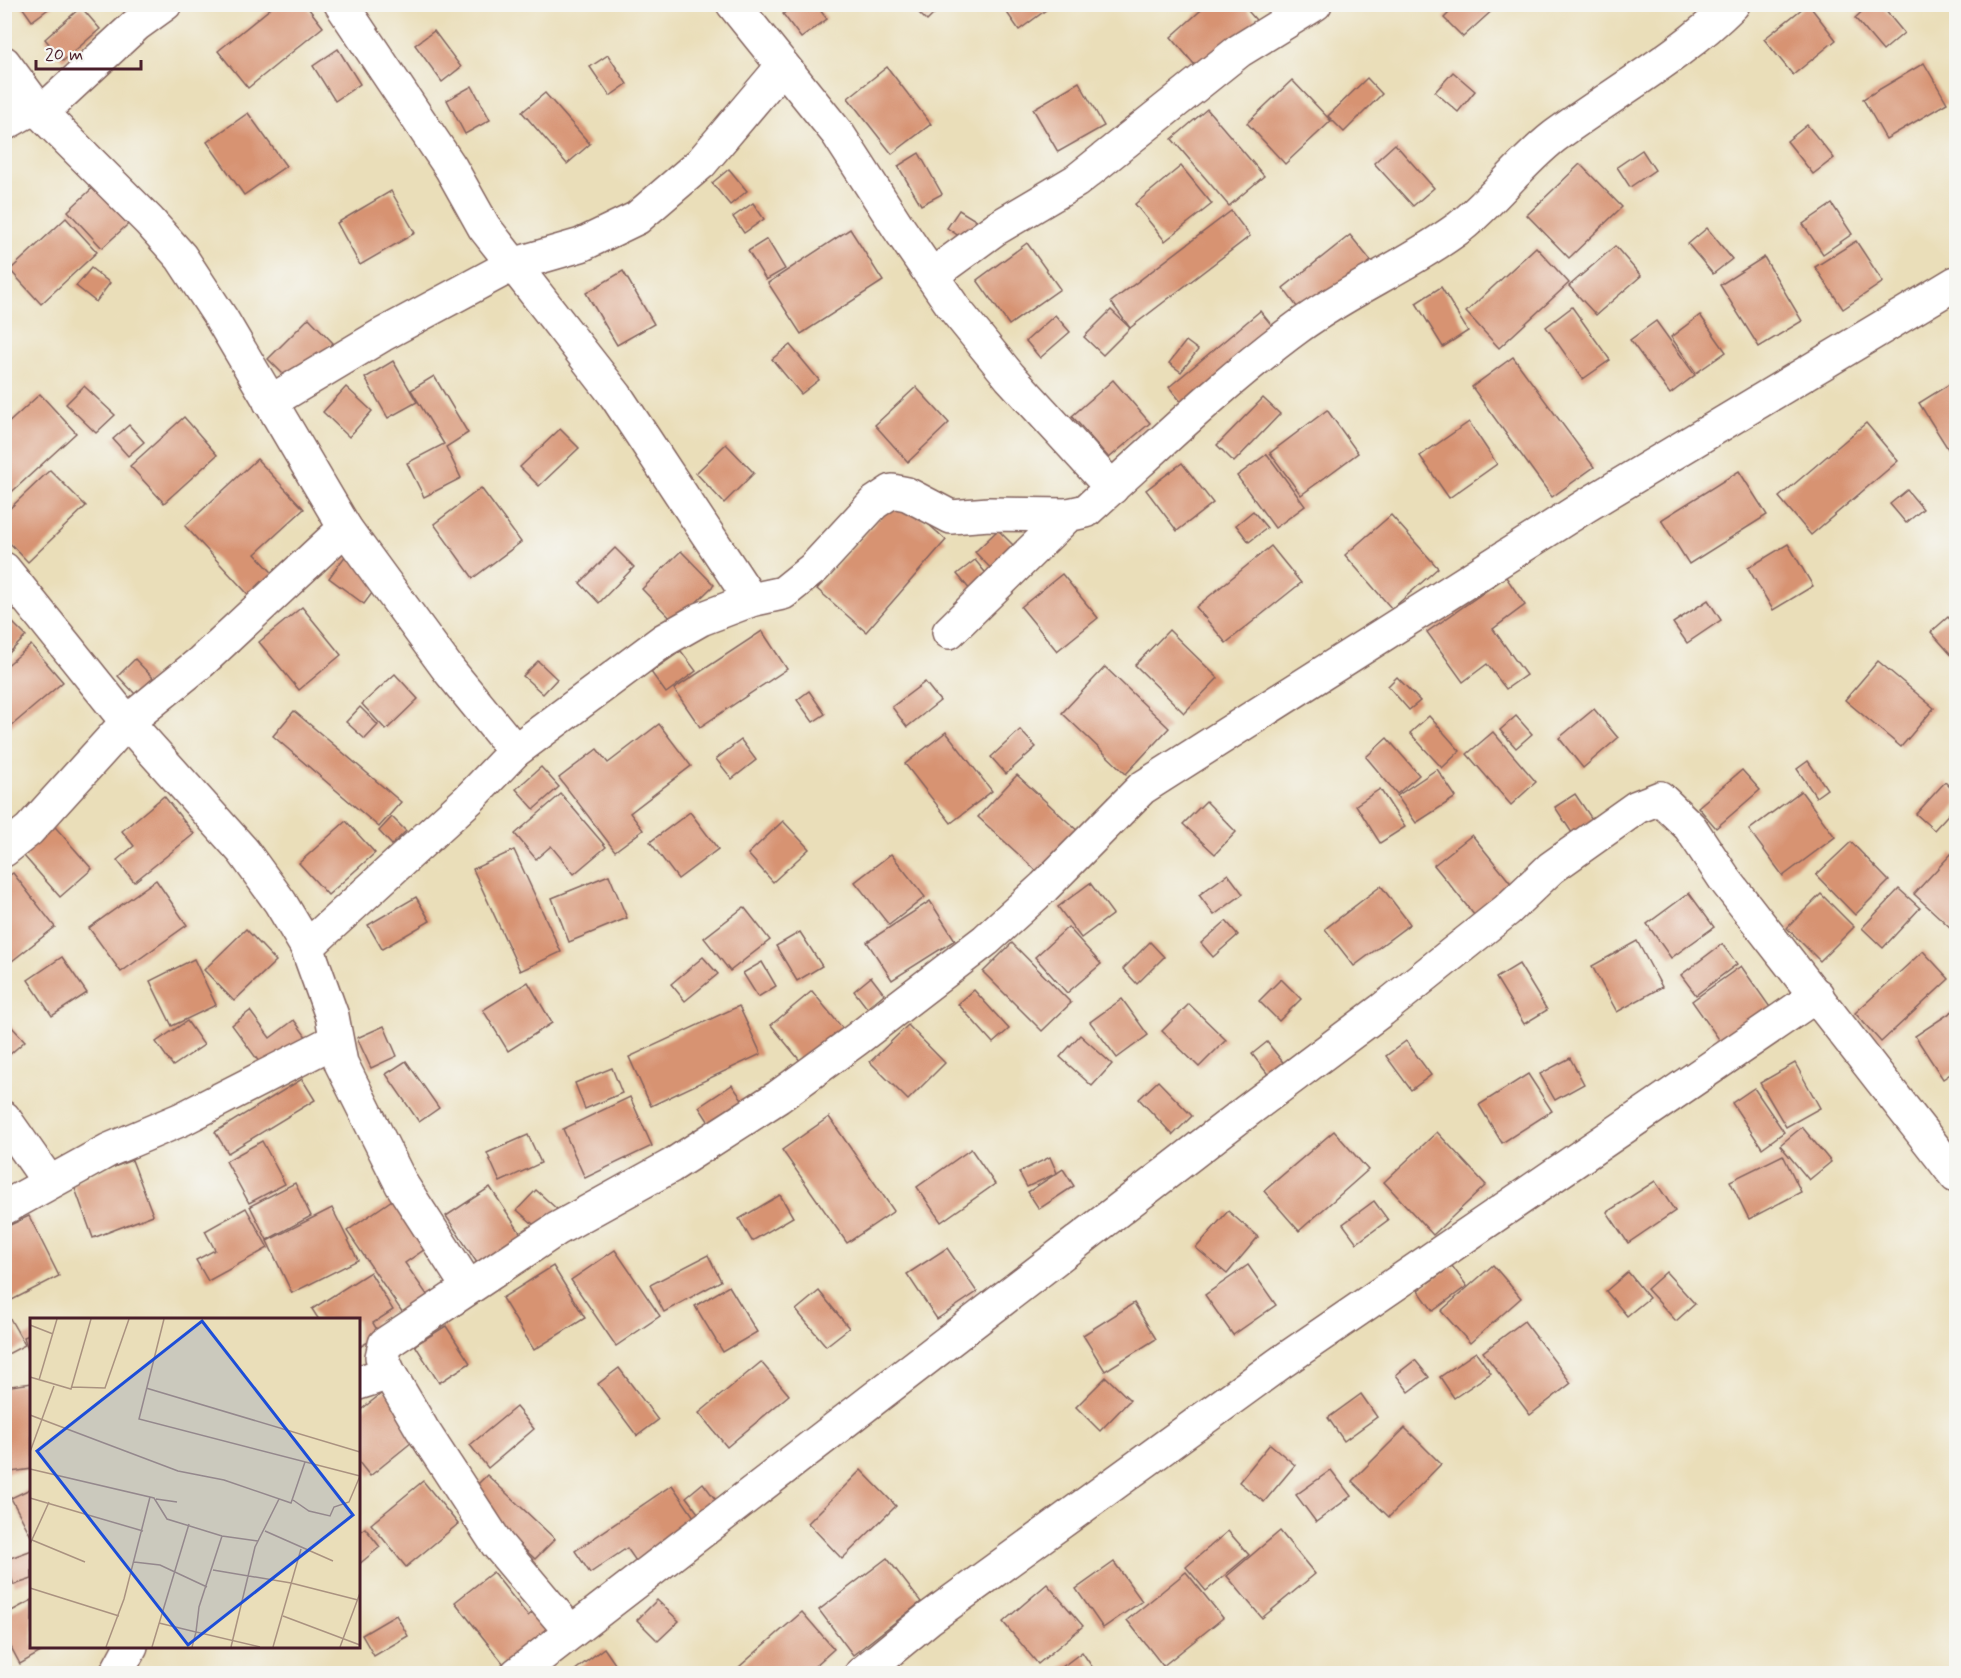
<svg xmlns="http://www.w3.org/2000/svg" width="1961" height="1678" font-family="Mynerve,sans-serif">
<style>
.building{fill:#d79372}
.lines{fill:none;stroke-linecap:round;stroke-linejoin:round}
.minor-casing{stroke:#82625d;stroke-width:36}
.minor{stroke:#fff;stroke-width:33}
.inset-road{fill:none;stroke:#aa9280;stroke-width:1.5}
.view{fill:#1d4ed8;fill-opacity:0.15;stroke:#1d4ed8;stroke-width:3}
.inset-edge{fill:none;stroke:#4a1f2b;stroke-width:3}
</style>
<rect width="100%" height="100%" fill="#f6f6f2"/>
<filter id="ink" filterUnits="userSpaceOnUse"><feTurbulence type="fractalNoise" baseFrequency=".0167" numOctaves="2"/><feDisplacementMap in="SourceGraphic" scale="12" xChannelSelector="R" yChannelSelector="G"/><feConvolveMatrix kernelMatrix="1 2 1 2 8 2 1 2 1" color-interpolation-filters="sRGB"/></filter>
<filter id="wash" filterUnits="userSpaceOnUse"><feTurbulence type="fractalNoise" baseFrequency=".008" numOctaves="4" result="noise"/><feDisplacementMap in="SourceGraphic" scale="24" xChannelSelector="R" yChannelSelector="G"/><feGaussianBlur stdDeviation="1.35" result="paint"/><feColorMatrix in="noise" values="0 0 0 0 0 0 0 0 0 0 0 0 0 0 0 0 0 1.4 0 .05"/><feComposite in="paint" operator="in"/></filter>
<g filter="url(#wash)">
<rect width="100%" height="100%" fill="#eadeb9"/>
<g id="blocks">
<g class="building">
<path d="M20 4H55L32 21Z"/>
<path d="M276 4H305L323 27 248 88 218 51Z"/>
<path d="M910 4H944L927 21Z"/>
<path d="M1001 4H1054L1019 30Z"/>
<path d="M1208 4H1242L1262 27 1205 77 1171 37Z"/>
<path d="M1458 4H1494L1496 7 1463 37 1444 18Z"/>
<path d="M1808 4 1836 40 1793 75 1764 39Z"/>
<path d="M1870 4H1880L1904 33 1883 51 1855 18Z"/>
<path d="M795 5H816L827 19 801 38 783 14Z"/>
<path d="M81 7 100 29 63 61 45 39Z"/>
<path d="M434 31 461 67 442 82 415 45Z"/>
<path d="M338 49 360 84 335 101 313 66Z"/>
<path d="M608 55 627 84 610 96 590 67Z"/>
<path d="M1924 63 1947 103 1886 139 1863 99Z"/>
<path d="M887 67 931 124 892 154 848 98Z"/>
<path d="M1453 72 1475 91 1458 112 1435 92Z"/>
<path d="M1367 78 1382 94 1344 132 1328 116Z"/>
<path d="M1292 80 1331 121 1285 164 1247 123Z"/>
<path d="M1079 82 1104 126 1058 152 1033 109Z"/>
<path d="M472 86 490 120 465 134 447 100Z"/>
<path d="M545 93 590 144 567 164 522 112Z"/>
<path d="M1207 109 1264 176 1229 206 1172 139Z"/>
<path d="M248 113 286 166 244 195 207 142Z"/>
<path d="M1807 125 1834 158 1813 174 1787 141Z"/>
<path d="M1395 144 1434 188 1413 206 1374 163Z"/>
<path d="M1642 150 1655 170 1630 187 1617 167Z"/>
<path d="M919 153 942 194 921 205 898 166Z"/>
<path d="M1580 164 1622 207 1569 258 1527 215Z"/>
<path d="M1181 166 1212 204 1165 241 1135 204Z"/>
<path d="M729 169 747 191 730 205 712 183Z"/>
<path d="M102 179 137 216 102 248 68 211Z"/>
<path d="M391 191 415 233 360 265 337 223Z"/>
<path d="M753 203 764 219 744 233 733 217Z"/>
<path d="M1832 204 1852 234 1823 254 1803 224Z"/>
<path d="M959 210 977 221 965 240 947 228Z"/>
<path d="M1231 211 1250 236 1130 328 1111 302Z"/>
<path d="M66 218 97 252 41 304 10 270Z"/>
<path d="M1707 228 1732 259 1713 274 1688 244Z"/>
<path d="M850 229 883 281 801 334 768 283Z"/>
<path d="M1350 235 1371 261 1303 315 1283 288Z"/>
<path d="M767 239 785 269 766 280 748 251Z"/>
<path d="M1856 241 1883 282 1843 309 1815 267Z"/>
<path d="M1027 243 1060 289 1009 325 977 280Z"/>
<path d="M1615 246 1641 276 1596 315 1569 286Z"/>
<path d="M1536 247 1569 283 1499 348 1466 312Z"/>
<path d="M1764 257 1802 321 1759 347 1720 285Z"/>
<path d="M91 268 110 283 96 302 76 286Z"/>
<path d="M623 271 654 324 617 345 586 293Z"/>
<path d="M1441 287 1468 331 1443 347 1416 303Z"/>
<path d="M1572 307 1610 360 1583 379 1546 327Z"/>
<path d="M1111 310 1130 328 1103 355 1084 337Z"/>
<path d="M1260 311 1283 339 1191 414 1169 387Z"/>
<path d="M1055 315 1070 332 1040 358 1026 341Z"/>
<path d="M1700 315 1726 352 1696 373 1671 337Z"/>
<path d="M309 318 333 343 293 384 268 359Z"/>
<path d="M1656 321 1695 375 1670 394 1630 340Z"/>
<path d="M1186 341 1198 350 1181 372 1169 363Z"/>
<path d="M790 345 819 380 801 394 772 359Z"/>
<path d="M1513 357 1594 467 1552 497 1472 387Z"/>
<path d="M393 361 417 402 388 418 365 378Z"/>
<path d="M434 376 468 433 446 447 461 478 424 497 407 463 444 444 411 390Z"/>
<path d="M1113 380 1150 423 1109 458 1072 416Z"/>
<path d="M1956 380V448L1950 452 1919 403Z"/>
<path d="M84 386 115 415 96 433 66 404Z"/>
<path d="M346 387 372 411 349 437 323 412Z"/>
<path d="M916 387 949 423 908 462 875 425Z"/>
<path d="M40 394 76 433 4 499V427Z"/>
<path d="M1263 398 1280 414 1234 462 1217 445Z"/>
<path d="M1327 410 1358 453 1301 495 1270 453Z"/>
<path d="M184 417 217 455 164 503 130 466Z"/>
<path d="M1469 422 1497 464 1449 498 1420 456Z"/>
<path d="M1866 423 1898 461 1811 535 1779 497Z"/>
<path d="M129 425 144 442 128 456 113 439Z"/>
<path d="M560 429 579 448 539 486 520 467Z"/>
<path d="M726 444 754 473 724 503 696 473Z"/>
<path d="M1267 454 1305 506 1275 528 1237 476Z"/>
<path d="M257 459 304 509 255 554 281 582 257 604 185 526Z"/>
<path d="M1182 463 1213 503 1177 531 1146 490Z"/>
<path d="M50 470 86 506 28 562 4 537V514Z"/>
<path d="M1739 471 1767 515 1689 564 1661 520Z"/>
<path d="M481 488 521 542 473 578 434 524Z"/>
<path d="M1907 490 1923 509 1906 523 1890 504Z"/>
<path d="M898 497 946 540 866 632 817 589Z"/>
<path d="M1253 511 1267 528 1249 542 1236 525Z"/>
<path d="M1391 515 1438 568 1392 609 1345 555Z"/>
<path d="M998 530 1021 553 998 576 975 552Z"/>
<path d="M1788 544 1813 586 1773 610 1748 568Z"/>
<path d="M1271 546 1301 583 1226 643 1196 607Z"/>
<path d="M615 548 634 567 599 603 580 583Z"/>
<path d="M681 551 714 585 675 623 642 589Z"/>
<path d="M346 555 381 581 364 604 329 578Z"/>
<path d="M975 560 989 577 971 591 957 574Z"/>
<path d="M1062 574 1098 618 1057 651 1021 607Z"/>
<path d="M1506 577 1525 605 1493 629 1526 675 1506 689 1487 664 1463 682 1427 632Z"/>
<path d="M1708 600 1721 620 1687 643 1673 623Z"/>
<path d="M302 607 341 655 299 690 259 642Z"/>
<path d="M4 614 26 636 6 656 4 655Z"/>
<path d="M1948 617 1956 626 1955 659 1931 632Z"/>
<path d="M1169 630 1218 678 1184 713 1135 665Z"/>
<path d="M762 631 787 669 700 727 674 689Z"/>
<path d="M31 645 63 682 4 732V668Z"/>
<path d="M681 651 696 671 666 693 651 672Z"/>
<path d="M135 659 153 678 136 695 118 676Z"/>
<path d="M538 661 557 679 543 694 523 676Z"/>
<path d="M1878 661 1934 708 1901 747 1845 700Z"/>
<path d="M1105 667 1169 728 1126 774 1062 713Z"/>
<path d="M395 674 418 699 386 730 362 704Z"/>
<path d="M1397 677 1420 701 1409 710 1388 686Z"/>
<path d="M925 682 940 701 907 727 892 707Z"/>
<path d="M809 691 825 714 813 722 797 700Z"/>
<path d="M360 707 378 725 365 739 346 722Z"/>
<path d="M1594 709 1618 738 1583 768 1559 738Z"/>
<path d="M294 711 401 802 379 827 273 736Z"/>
<path d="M1429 716 1460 751 1442 768 1410 733Z"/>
<path d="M1516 716 1532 734 1516 748 1500 730Z"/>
<path d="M659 724 691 766 630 813 643 830 615 851 559 778 597 749 608 763Z"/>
<path d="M1020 730 1036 747 1006 774 991 757Z"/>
<path d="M946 732 992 791 951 823 905 764Z"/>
<path d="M1493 732 1536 782 1511 805 1467 754Z"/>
<path d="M1387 738 1419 775 1397 794 1366 757Z"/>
<path d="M741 740 756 760 732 779 716 759Z"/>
<path d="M1808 761 1827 789 1816 797 1797 769Z"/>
<path d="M541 767 559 787 534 809 516 789Z"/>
<path d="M1437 769 1456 797 1416 823 1397 796Z"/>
<path d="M1742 770 1760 790 1716 828 1698 807Z"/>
<path d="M1017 775 1081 834 1042 876 978 817Z"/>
<path d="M1945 782 1956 793V806L1934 830 1916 814Z"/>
<path d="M1380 789 1405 827 1380 843 1356 805Z"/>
<path d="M1801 791 1835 837 1783 876 1749 830Z"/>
<path d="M561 794 606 847 574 874 551 846 536 859 515 834Z"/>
<path d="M1575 794 1594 822 1574 836 1555 807Z"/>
<path d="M164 796 194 834 134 882 117 860 134 846 122 831Z"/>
<path d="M1206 801 1236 832 1215 854 1183 824Z"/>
<path d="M690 812 718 849 678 879 650 842Z"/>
<path d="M392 817 406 831 392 845 379 831Z"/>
<path d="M49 820 92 869 60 897 17 848Z"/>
<path d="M346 821 375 853 328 895 299 863Z"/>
<path d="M783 821 809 849 773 882 748 854Z"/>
<path d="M1472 835 1517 891 1479 921 1434 865Z"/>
<path d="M1851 842 1889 881 1855 915 1816 875Z"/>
<path d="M514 850 561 952 520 971 473 869Z"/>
<path d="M1952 853 1956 857V926L1953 930 1914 894Z"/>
<path d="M891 854 925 897 889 925 855 882Z"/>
<path d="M13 873 55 927 12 961 4 951V879Z"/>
<path d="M1228 874 1243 894 1214 915 1199 895Z"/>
<path d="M609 875 627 918 569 942 552 898Z"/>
<path d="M156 880 187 925 121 972 89 928Z"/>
<path d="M1090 883 1113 914 1081 938 1058 907Z"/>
<path d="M1381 886 1410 924 1354 966 1325 929Z"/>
<path d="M1899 889 1920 908 1883 948 1862 928Z"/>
<path d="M1689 893 1714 927 1671 958 1647 924Z"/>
<path d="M1821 894 1854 927 1820 961 1787 928Z"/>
<path d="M416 897 430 921 382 949 368 925Z"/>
<path d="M930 901 955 940 892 980 867 942Z"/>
<path d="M744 907 770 940 730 971 704 938Z"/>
<path d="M1226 921 1238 935 1213 957 1201 943Z"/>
<path d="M1068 927 1101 964 1067 993 1035 957Z"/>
<path d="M246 929 276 961 234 1001 204 970Z"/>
<path d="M800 932 822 966 797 981 776 946Z"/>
<path d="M1637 941 1662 987 1617 1012 1592 966Z"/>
<path d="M1150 942 1164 957 1137 984 1123 969Z"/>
<path d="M1012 943 1071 1003 1042 1031 983 972Z"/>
<path d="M1722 944 1737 964 1696 995 1681 975Z"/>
<path d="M1923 951 1949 979 1881 1042 1855 1013Z"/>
<path d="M62 957 87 993 52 1016 28 980Z"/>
<path d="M703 957 718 974 685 1001 671 984Z"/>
<path d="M194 959 216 1005 172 1026 150 981Z"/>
<path d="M762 962 776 986 758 997 743 973Z"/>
<path d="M1519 964 1547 1010 1524 1024 1496 978Z"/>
<path d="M1741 966 1772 1010 1723 1045 1692 1001Z"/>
<path d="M871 977 884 994 867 1008 854 991Z"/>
<path d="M1281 979 1301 999 1279 1021 1259 1001Z"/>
<path d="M528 982 552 1023 508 1051 483 1010Z"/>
<path d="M974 990 1009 1029 993 1043 958 1004Z"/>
<path d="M812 991 847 1034 806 1068 771 1025Z"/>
<path d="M1122 999 1148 1035 1117 1058 1090 1022Z"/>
<path d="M1189 1004 1226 1040 1199 1067 1162 1031Z"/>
<path d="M739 1006 761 1054 651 1106 629 1057Z"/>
<path d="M1956 1009V1070L1943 1079 1915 1036Z"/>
<path d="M250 1011 270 1038 294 1020 307 1038 265 1070 232 1025Z"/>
<path d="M187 1021 204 1045 173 1066 156 1042Z"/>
<path d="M10 1025 25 1041 8 1056 4 1052V1030Z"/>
<path d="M908 1025 945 1063 908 1100 870 1062Z"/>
<path d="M384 1026 397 1056 371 1068 357 1038Z"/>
<path d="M1080 1035 1112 1064 1092 1086 1060 1057Z"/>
<path d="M1406 1041 1431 1075 1411 1090 1386 1056Z"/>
<path d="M1267 1042 1285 1065 1270 1077 1252 1054Z"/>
<path d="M1570 1058 1584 1084 1555 1100 1540 1074Z"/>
<path d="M406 1061 439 1108 419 1122 386 1074Z"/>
<path d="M1795 1063 1820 1108 1786 1127 1760 1083Z"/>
<path d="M612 1068 622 1093 585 1109 575 1083Z"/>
<path d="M1528 1074 1552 1111 1502 1143 1479 1105Z"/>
<path d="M302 1079 315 1100 228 1153 215 1132Z"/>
<path d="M1158 1081 1192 1116 1173 1135 1139 1099Z"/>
<path d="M732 1085 744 1102 710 1124 699 1107Z"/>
<path d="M1754 1088 1784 1132 1762 1148 1732 1103Z"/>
<path d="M630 1097 652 1146 585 1178 563 1129Z"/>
<path d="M829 1117 894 1211 847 1243 782 1150Z"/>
<path d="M1802 1127 1831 1162 1809 1180 1780 1145Z"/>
<path d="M1334 1131 1368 1170 1299 1231 1264 1191Z"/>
<path d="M1437 1132 1486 1185 1433 1235 1384 1182Z"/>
<path d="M528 1135 541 1163 500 1182 487 1153Z"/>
<path d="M262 1141 285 1184 249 1203 226 1161Z"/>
<path d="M971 1149 995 1184 941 1222 917 1187Z"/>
<path d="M1783 1155 1801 1192 1749 1219 1730 1181Z"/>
<path d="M1050 1157 1057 1173 1027 1187 1019 1172Z"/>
<path d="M132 1160 153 1215 93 1238 73 1183Z"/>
<path d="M1063 1169 1074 1186 1039 1209 1028 1192Z"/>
<path d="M1655 1181 1675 1211 1628 1243 1607 1212Z"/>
<path d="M295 1183 311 1216 267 1240 250 1206Z"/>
<path d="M490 1187 527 1243 483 1272 446 1216Z"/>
<path d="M536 1190 558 1210 540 1230 517 1210Z"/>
<path d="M780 1195 793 1217 752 1241 739 1219Z"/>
<path d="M398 1196 431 1245 405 1263 432 1302 407 1319 347 1231Z"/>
<path d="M1374 1201 1388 1220 1357 1243 1343 1224Z"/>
<path d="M246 1208 268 1248 208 1281 196 1260 215 1250 205 1231Z"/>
<path d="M332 1208 358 1260 292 1293 267 1241Z"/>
<path d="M1228 1211 1258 1237 1227 1274 1196 1248Z"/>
<path d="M29 1216 59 1276 10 1301 4 1290V1228Z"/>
<path d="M947 1248 977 1292 937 1319 907 1274Z"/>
<path d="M615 1250 660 1316 616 1346 571 1280Z"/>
<path d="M708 1255 721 1281 664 1312 650 1285Z"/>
<path d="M1248 1265 1276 1305 1233 1335 1205 1295Z"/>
<path d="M1493 1265 1521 1298 1470 1343 1441 1311Z"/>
<path d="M553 1266 585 1318 534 1350 502 1298Z"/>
<path d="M1452 1266 1467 1286 1433 1311 1418 1290Z"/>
<path d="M370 1272 393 1310 373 1323 380 1335 358 1348V1320H319L312 1309Z"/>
<path d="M1628 1272 1649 1298 1627 1316 1606 1291Z"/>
<path d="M1666 1272 1695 1304 1676 1321 1647 1289Z"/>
<path d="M729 1286 757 1332 723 1352 695 1306Z"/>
<path d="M819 1291 849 1328 826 1346 796 1310Z"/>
<path d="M1134 1303 1156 1339 1105 1371 1083 1335Z"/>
<path d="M4 1308 25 1345 4 1356Z"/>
<path d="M1524 1321 1571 1383 1530 1415 1483 1352Z"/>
<path d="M446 1326 470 1363 439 1383 415 1345Z"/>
<path d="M32 1334V1359H31L24 1337Z"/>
<path d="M1476 1352 1491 1373 1454 1398 1440 1377Z"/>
<path d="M1415 1360 1429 1377 1409 1392 1396 1375Z"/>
<path d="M761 1362 789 1395 727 1447 699 1413Z"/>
<path d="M619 1368 658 1420 637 1436 598 1384Z"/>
<path d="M1106 1377 1130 1400 1100 1431 1076 1407Z"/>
<path d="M32 1383V1469L4 1473V1387Z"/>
<path d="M386 1390 422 1434 370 1476 358 1461V1412Z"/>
<path d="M1361 1394 1377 1417 1344 1441 1328 1418Z"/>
<path d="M516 1407 534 1429 488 1468 470 1445Z"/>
<path d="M1405 1428 1441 1464 1389 1517 1352 1481Z"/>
<path d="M1270 1444 1295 1465 1264 1502 1239 1482Z"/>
<path d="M861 1470 896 1506 842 1559 808 1523Z"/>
<path d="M1331 1470 1351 1496 1316 1522 1296 1495Z"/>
<path d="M487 1475 555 1539 535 1559 467 1495Z"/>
<path d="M423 1481 458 1524 406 1567 371 1524Z"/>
<path d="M703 1483 718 1503 701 1517 686 1497Z"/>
<path d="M672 1485 696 1520 636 1561 627 1548 590 1573 575 1551Z"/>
<path d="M32 1488V1538L11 1498Z"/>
<path d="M365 1528 380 1547 358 1565V1533Z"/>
<path d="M1228 1531 1249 1555 1206 1591 1186 1567Z"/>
<path d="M1280 1531 1315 1574 1262 1618 1227 1576Z"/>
<path d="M32 1550V1579L14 1585 5 1560Z"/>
<path d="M887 1558 921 1602 853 1655 819 1610Z"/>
<path d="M1114 1562 1142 1601 1103 1628 1076 1589Z"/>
<path d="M493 1572 528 1616 549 1600 565 1621 507 1668 455 1602Z"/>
<path d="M1186 1572 1223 1618 1163 1666 1127 1620Z"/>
<path d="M1047 1584 1083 1626 1038 1664 1003 1622Z"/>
<path d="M32 1600V1646H51L20 1664 4 1634V1615Z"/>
<path d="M657 1600 679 1621 658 1641 637 1620Z"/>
<path d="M802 1612 834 1649 806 1674H731Z"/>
<path d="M396 1615 408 1636 374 1656 362 1635Z"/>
<path d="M604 1648 622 1674H570Z"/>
<path d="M1082 1652 1097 1674H1053Z"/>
</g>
</g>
</g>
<g filter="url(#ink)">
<use href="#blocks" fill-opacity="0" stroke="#82625d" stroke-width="1.5"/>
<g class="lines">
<defs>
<g id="minor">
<path d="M341 4 451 168 484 227 616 396 751 600"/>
<path d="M733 4 838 134 898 227 954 308 1010 377 1112 488"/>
<path d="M4 63 41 113 136 25 165 4"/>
<path d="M4 124 29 110 41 113 149 221 181 257 221 318 345 528 448 669 515 751"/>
<path d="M932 275 995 229 1076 181 1239 51 1315 4"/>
<path d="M270 402 382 335 512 265 581 245 637 218 701 163 782 67"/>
<path d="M4 569 127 722 243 851 280 902 307 947 332 1016 341 1063 402 1185 468 1287"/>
<path d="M949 632 1068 515"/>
<path d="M4 850 29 830 127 722 201 662 345 528"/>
<path d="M307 947 469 799 515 751 664 640 701 619 751 600 783 593 814 568 874 503 892 491 907 494 951 517 989 514 1068 515 1086 511C1156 448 1222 383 1298 327 1350 289 1409 265 1460 227 1494 200 1520 163 1555 136 1615 92 1680 57 1733 4"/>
<path d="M4 1118 49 1182"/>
<path d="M4 1208 109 1150 182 1119 336 1040"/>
<path d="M358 1383 389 1373"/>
<path d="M571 1632 497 1544 422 1429 389 1373 382 1357 385 1344 557 1229 671 1166 778 1097 857 1039 986 940 1044 887 1142 788 1587 505 1956 283"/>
<path d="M116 1674 131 1646"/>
<path d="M517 1674 1247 1111 1382 1010 1507 910 1551 868 1637 807 1660 798 1690 827 1726 881 1956 1176"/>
<path d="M861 1674 928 1619 1280 1363 1817 995"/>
</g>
</defs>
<use href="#minor" class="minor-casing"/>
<use href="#minor" class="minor"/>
</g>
</g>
<g transform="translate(30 1318)">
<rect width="330" height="330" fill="#eadeb9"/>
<path class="inset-road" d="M134 1 109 101 330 158M0 7 23 16M0 59 41 71 61 1M9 62 27 1M42 69 75 70 99 1M116 70 330 134M0 97 148 153 194 162 261 185 275 144M0 134 24 68M0 151 124 180 137 201 192 218 228 223M0 180 113 213M126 181 147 184M263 182 279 193 300 198 304 189 319 184 330 158M235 213 303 243M192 218 169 289 166 314 230 329M2 222 55 244M0 226 19 184M104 244 130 247 177 269M183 252 261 265 328 282M0 270 89 298M253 298 330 327M129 305 166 314 162 329M76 329 94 281 120 179M122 329 159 206M201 329 225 229 249 181M243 329 271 231M310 329 330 275"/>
<path class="view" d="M172 3 323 197 158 327 7 133Z"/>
<rect width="330" height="330" class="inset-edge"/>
</g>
<rect width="1961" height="1678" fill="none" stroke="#f6f6f2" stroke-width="24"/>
<path d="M36 60v9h105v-9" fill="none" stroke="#4a1f2b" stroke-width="3"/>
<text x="45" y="60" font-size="18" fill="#4a1f2b" stroke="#f6f6f2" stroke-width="4.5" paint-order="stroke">20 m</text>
</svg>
